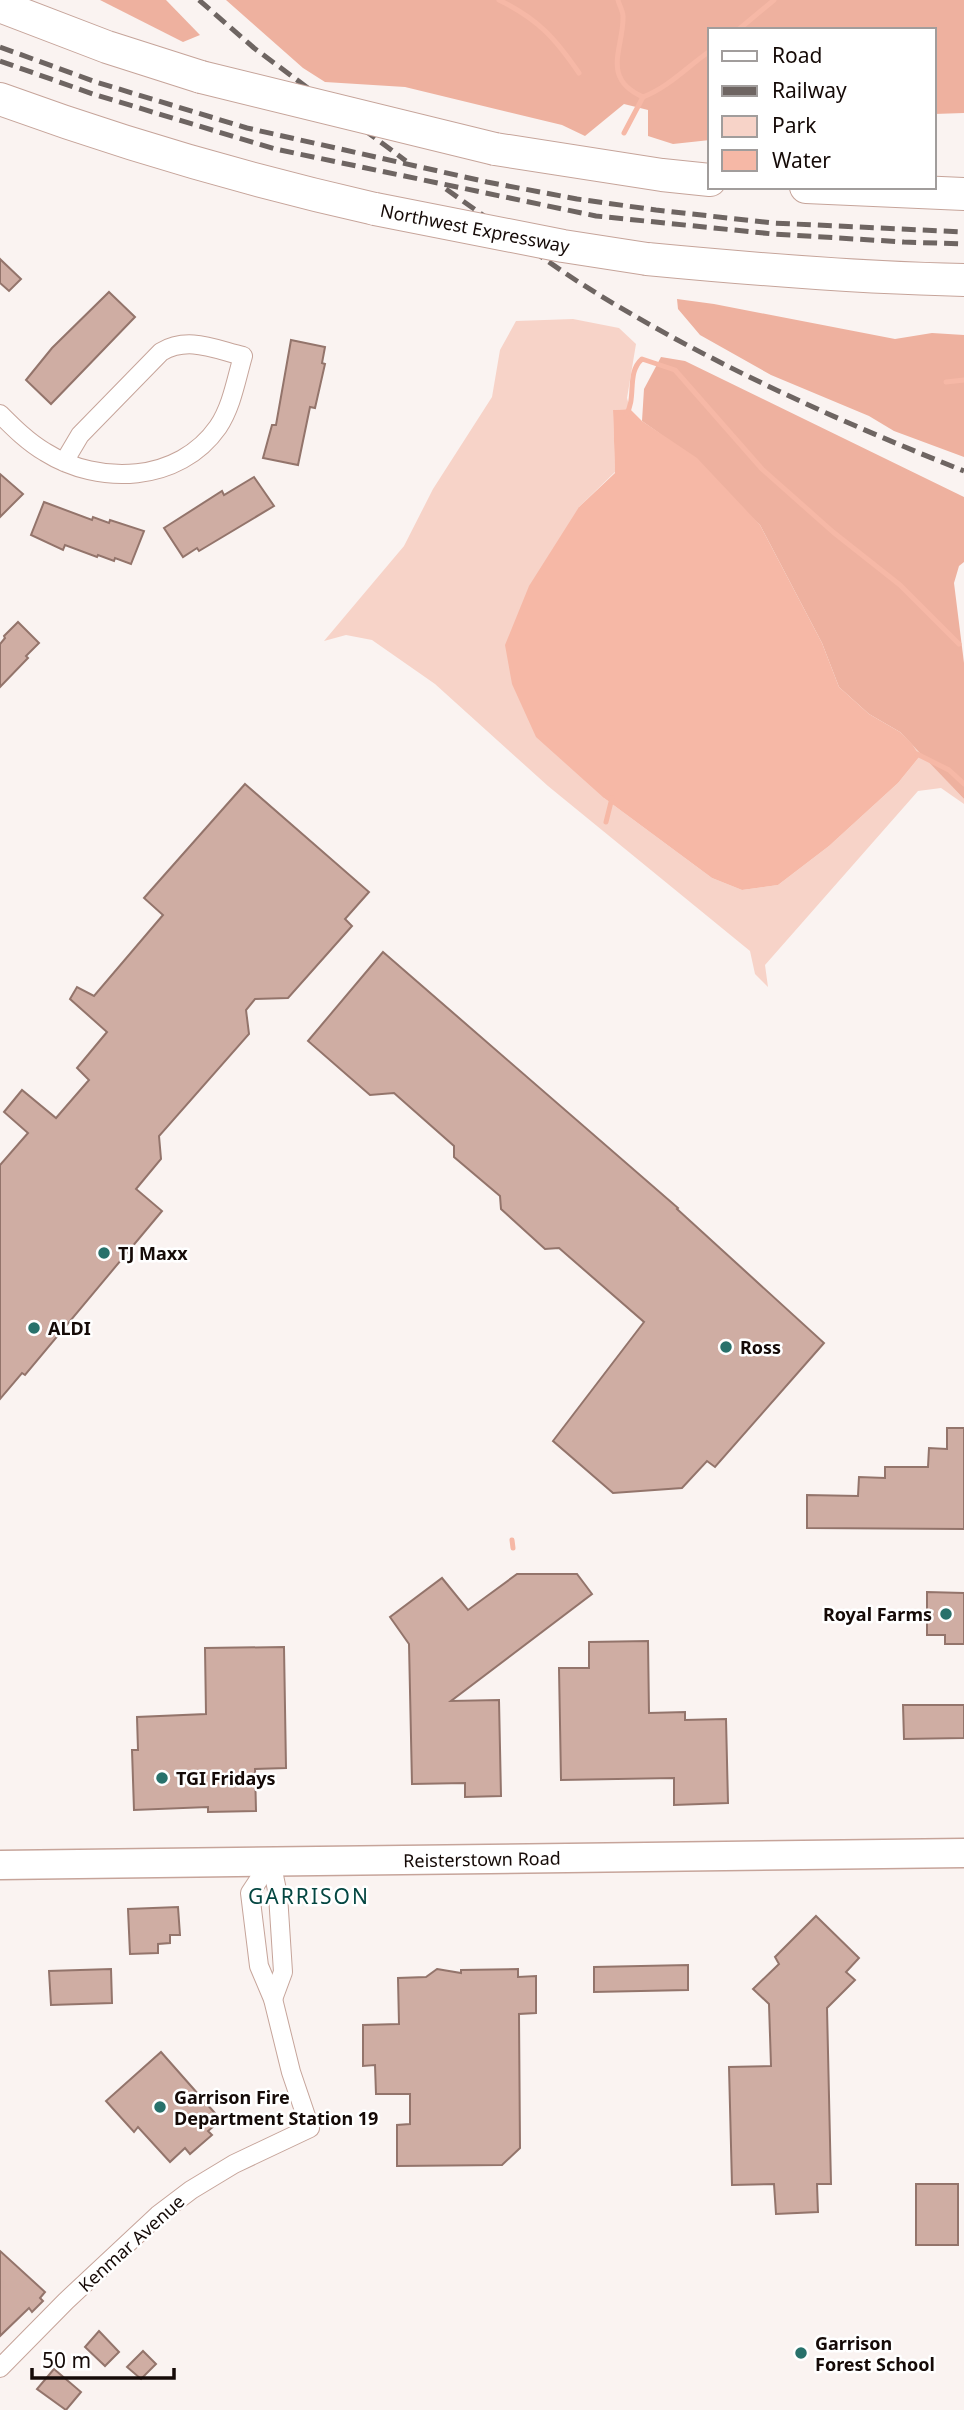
<svg xmlns="http://www.w3.org/2000/svg" width="964" height="2410" font-family="'Noto Sans',sans-serif">
<style>
.green{fill:#f7d3c8}
.forest{fill:#eeb19f}
.water{fill:#f6b8a6}
.lines{fill:none;stroke-linecap:round;stroke-linejoin:round}
.stream{stroke:#f6b8a6;stroke-width:5}
.building{fill:#cfada3;stroke:#93746b;stroke-width:2}
.minor-casing{stroke:#c6a49a;stroke-width:20}
.primary-casing{stroke:#c6a49a;stroke-width:31}
.motorway-casing{stroke:#c6a49a;stroke-width:34}
.minor{stroke:#fff;stroke-width:18}
.primary{stroke:#fff;stroke-width:28}
.motorway{stroke:#fff;stroke-width:32}
.rail{stroke:#6e6562;stroke-width:5;stroke-dasharray:14 7;stroke-linecap:butt}
.motorway-bridge-casing{stroke:#c6a49a;stroke-width:34;stroke-linecap:butt}
.motorway-bridge{stroke:#fff;stroke-width:32}
.poi-dot{fill:#28716b;stroke:#fff;stroke-width:2.5}
.labels{text-anchor:middle;dominant-baseline:central;stroke-width:5;stroke-linejoin:round;paint-order:stroke}
.street-label{font-size:18px;fill:#150a07;stroke:#fff}
.poi-label{font-size:18px;font-weight:bold;fill:#150a07;stroke:#fff;text-anchor:start}
.quarter-label{font-size:21px;letter-spacing:2px;fill:#044641;stroke:#fff}
</style>
<rect width="100%" height="100%" fill="#faf3f1"/>
<path class="green" d="M573 319 619 328 636 344 627 398 630 409 613 410 615 472 579 507 604 798 712 878 742 890 778 885 829 846 898 783 920 756 912 744 964 799V804L941 788 918 791 765 965 768 987 755 974 750 951 548 786 435 684 372 640 346 635 324 641 404 546 433 489 492 397 500 350 516 321Z"/>
<g class="forest">
<path d="M100 0H166L200 35 183 42Z"/>
<path d="M226 0H964V113L934 114V30H710V140L673 144 648 136V110L624 104 585 136 562 125 405 87 325 82 303 68Z"/>
<path d="M677 299 714 304 895 339 932 333 964 335V457L894 431 869 416 771 375 700 335 678 309Z"/>
<path d="M661 357 685 361 964 497V562L959 566 954 583 964 663V799L900 732 869 714 839 687 822 643 760 525 659 433 642 421 644 389Z"/>
</g>
<path class="water" d="M630 409 642 421 697 458 760 525 822 643 839 687 869 714 900 732 912 744 920 756 898 783 829 846 778 885 742 890 712 878 604 798 536 737 512 684 505 645 529 586 579 507 615 473 613 410Z"/>
<g class="lines">
<g class="stream">
<path d="M499 0C538 19 555 38 579 73"/>
<path d="M618 0C619 5 623 11 623 16 624 48 600 78 643 97 669 87 688 66 710 51"/>
<path d="M738 30 774 0"/>
<path d="M624 133 643 97"/>
<path d="M946 382 964 380"/>
<path d="M626 415C637 398 626 373 642 359L675 370 762 469 833 532 900 585 959 644"/>
<path d="M917 754 949 770 964 784"/>
<path d="M606 822 612 798"/>
<path d="M512 1540 513 1548"/>
</g>
</g>
<g class="building">
<path d="M0 259 21 279 9 291 0 283Z"/>
<path d="M109 292 135 317 51 404 26 380 52 348Z"/>
<path d="M291 340 325 347 322 363 325 364 315 408 310 407 298 465 263 458 272 425H276Z"/>
<path d="M0 474 23 494 0 517Z"/>
<path d="M254 477 274 506 199 551 197 548 183 557 164 528 222 491 224 495Z"/>
<path d="M44 502 92 520 93 517 109 523 110 520 144 531 131 564 115 558 114 561 98 555 97 557 65 545 63 550 31 535Z"/>
<path d="M18 622 39 643 26 656 28 658 0 687V644L5 638 4 636Z"/>
<path d="M245 784 369 892 345 919 352 926 288 998 255 999 246 1010 249 1034 159 1136 161 1159 136 1189 162 1211 25 1375 22 1373 0 1399V1165L28 1133 4 1112 22 1090 56 1118 89 1080 77 1068 107 1032 70 999 77 987 94 996 163 915 144 898Z"/>
<path d="M383 952 678 1208 677 1209 824 1343 715 1467 707 1461 682 1488 613 1493 553 1441 644 1322 559 1248 545 1249 501 1209 500 1196 454 1157V1146L394 1093 370 1095 308 1041Z"/>
<path d="M947 1428H964V1529L807 1528V1495L858 1496 859 1477 885 1478V1467H928L929 1448 947 1449Z"/>
<path d="M517 1574H577L592 1594 451 1701 499 1700 501 1796 465 1797V1783L412 1784 409 1644 390 1617 442 1578 468 1610Z"/>
<path d="M927 1592 964 1593V1644H945V1635H927Z"/>
<path d="M648 1641 649 1713 685 1712V1720L726 1719 728 1803 674 1805V1778L561 1780 559 1668H589V1642Z"/>
<path d="M284 1647 286 1768 255 1769 256 1811 208 1812V1807L134 1810 132 1750H138L137 1717 206 1714 205 1648Z"/>
<path d="M903 1705H964V1738L904 1739Z"/>
<path d="M178 1907 180 1935H170V1943L158 1944V1953L130 1954 128 1909Z"/>
<path d="M816 1916 859 1958 846 1972 855 1980 827 2008 831 2184H817L818 2212 776 2214 774 2184 732 2185 729 2067 771 2066 769 2004 753 1989 779 1964 775 1957Z"/>
<path d="M688 1965V1990L594 1992V1967Z"/>
<path d="M111 1969 112 2003 51 2005 49 1971Z"/>
<path d="M437 1969 461 1973V1970L518 1969V1977L536 1976V2013L519 2014 520 2148 502 2165 397 2166V2125L410 2124V2094H376L375 2065 363 2066V2025L399 2024 398 1978 426 1977Z"/>
<path d="M161 2052 221 2120 208 2131 212 2135 190 2154 185 2148 170 2162 138 2127 134 2132 106 2101Z"/>
<rect x="916" y="2184" width="42" height="61"/>
<path d="M0 2251 45 2292 40 2298 43 2301 32 2312 29 2308 0 2336Z"/>
<path d="M99 2331 119 2352 105 2366 85 2347Z"/>
<path d="M143 2351 156 2364 141 2379 127 2367Z"/>
<path d="M54 2369 81 2392 66 2410 37 2389Z"/>
</g>
<g class="lines">
<defs>
<g id="minor">
<path d="M0 414C14 428 28 442 45 452 99 486 179 483 218 427 232 406 236 380 243 356 214 349 188 336 161 352L80 435 64 462"/>
<path d="M271 1861 278 1895 283 1972 273 1999"/>
<path d="M0 2368 66 2301 158 2215 191 2190 234 2164 310 2128 291 2072 273 1999 259 1966 250 1893 271 1861"/>
</g>
<path id="primary" d="M0 1865 964 1853"/>
<g id="motorway">
<path d="M0 6 107 47 201 77"/>
<path d="M0 99C123 144 247 180 375 209"/>
<path d="M495 149 662 175 710 180"/>
<path d="M806 187 964 194"/>
<path d="M647 259C752 269 858 278 964 280"/>
</g>
</defs>
<use href="#minor" class="minor-casing"/>
<use href="#primary" class="primary-casing"/>
<use href="#motorway" class="motorway-casing"/>
<use href="#minor" class="minor"/>
<use href="#primary" class="primary"/>
<use href="#motorway" class="motorway"/>
<g class="rail">
<path d="M199 0 254 48 406 161"/>
<path d="M0 47 96 82 247 128 487 182 577 199 656 210 773 223 964 232"/>
<path d="M0 61 93 94 275 149 596 216 773 234 904 242 964 244"/>
<path d="M446 189C490 220 533 252 577 281 698 358 831 418 964 471"/>
</g>
<defs>
<g id="motorway-bridge">
<path d="M201 77 495 149"/>
<path d="M375 209 563 246 647 259"/>
</g>
</defs>
<use href="#motorway-bridge" class="motorway-bridge-casing"/>
<use href="#motorway-bridge" class="motorway-bridge"/>
</g>
<g class="poi-dot">
<circle cx="104" cy="1253" r="7"/>
<circle cx="34" cy="1328" r="7"/>
<circle cx="726" cy="1347" r="7"/>
<circle cx="946" cy="1614" r="7"/>
<circle cx="162" cy="1778" r="7"/>
<circle cx="160" cy="2107" r="7"/>
<circle cx="801" cy="2353" r="7"/>
</g>
<g class="labels">
<g class="street-label">
<text transform="translate(475 228) rotate(11)">Northwest Expressway</text>
<text transform="translate(482 1859) rotate(-1)">Reisterstown Road</text>
<text transform="translate(131 2243) rotate(-42)">Kenmar Avenue</text>
</g>
<g class="poi-label">
<text x="118" y="1253">TJ Maxx</text>
<text x="48" y="1328">ALDI</text>
<text x="740" y="1347">Ross</text>
<text x="932" y="1614" text-anchor="end">Royal Farms</text>
<text x="176" y="1778">TGI Fridays</text>
<text x="174" y="2097">Garrison Fire<tspan x="174" dy="21">Department Station 19</tspan></text>
<text x="815" y="2343">Garrison<tspan x="815" dy="21">Forest School</tspan></text>
</g>
<g class="quarter-label">
<text x="309" y="1896">GARRISON</text>
</g>
</g>
<rect x="708" y="28" width="228" height="161" fill="#ffffff" stroke="#a19d9c" stroke-width="2"/>
<rect x="722" y="51" width="35" height="10" fill="#ffffff" stroke="#a19d9c" stroke-width="2"/>
<text x="772" y="63" font-size="21" fill="#150a07">Road</text>
<rect x="722" y="86" width="35" height="10" fill="#6e6562" stroke="#a19d9c" stroke-width="2"/>
<text x="772" y="98" font-size="21" fill="#150a07">Railway</text>
<rect x="722" y="116" width="35" height="21" fill="#f7d3c8" stroke="#a19d9c" stroke-width="2"/>
<text x="772" y="133" font-size="21" fill="#150a07">Park</text>
<rect x="722" y="150" width="35" height="21" fill="#f6b8a6" stroke="#a19d9c" stroke-width="2"/>
<text x="772" y="168" font-size="21" fill="#150a07">Water</text>
<path d="M32 2368v10h142v-10" fill="none" stroke="#150a07" stroke-width="3.5"/>
<text x="42" y="2368" font-size="21" fill="#150a07" stroke="#ffffff" stroke-width="5" paint-order="stroke">50 m</text>
</svg>
